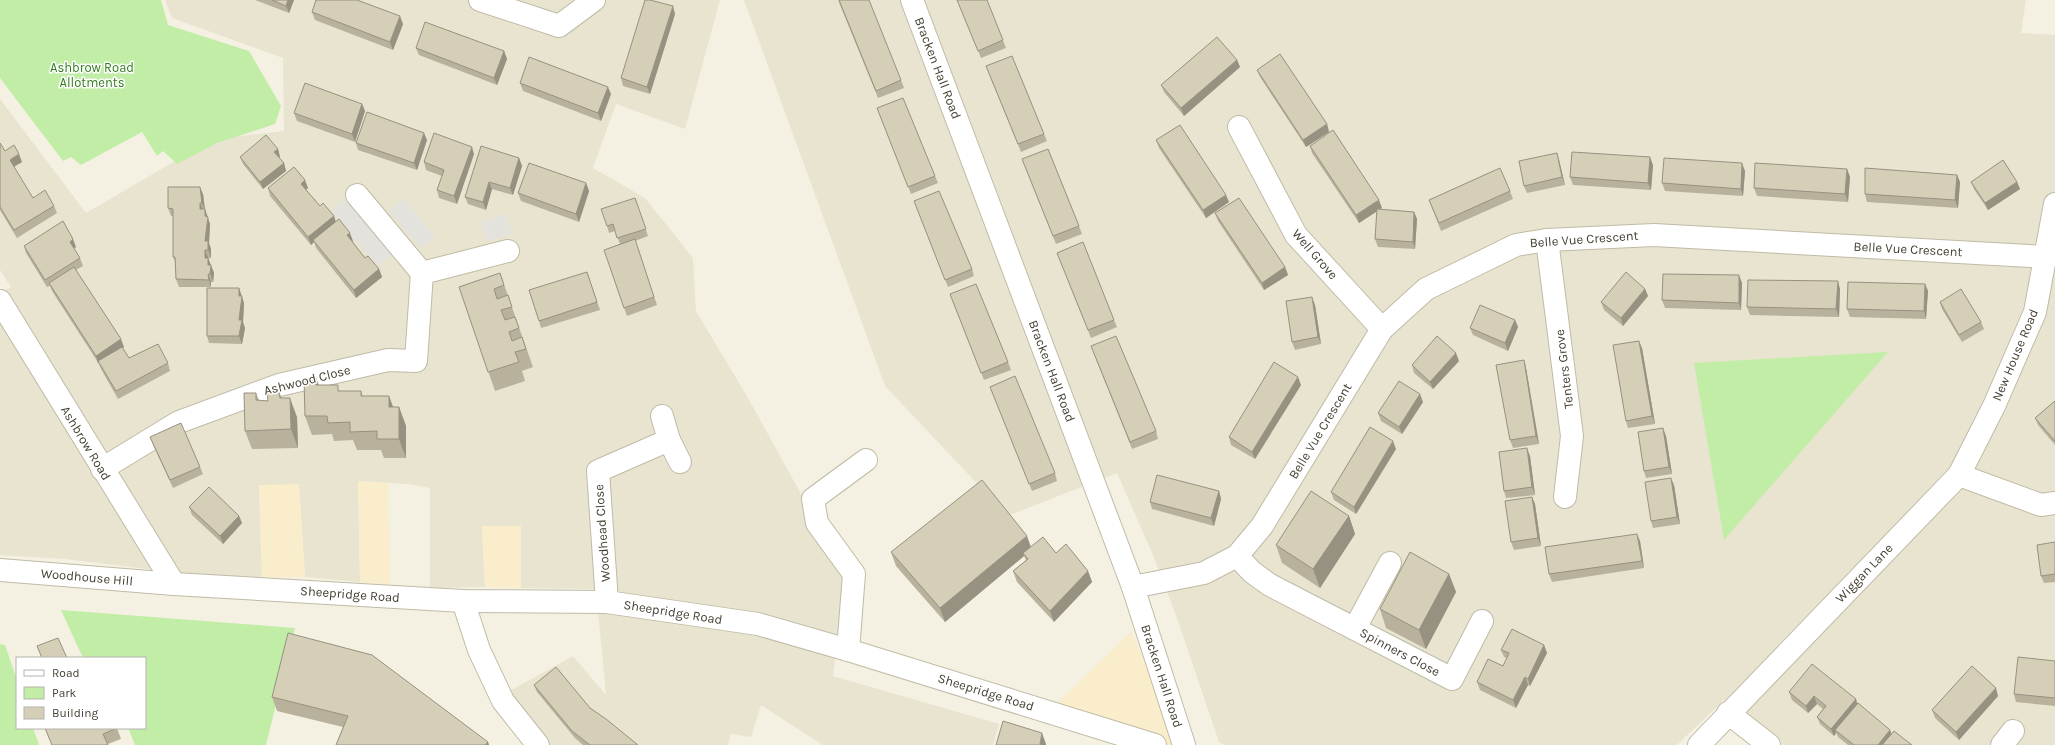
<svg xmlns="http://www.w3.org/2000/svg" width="2055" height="745" font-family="Karla,sans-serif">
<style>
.residential{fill:#e8e4d0}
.commercial{fill:#f9edcb}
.green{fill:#c2eda7}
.parking{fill:#e3e2dc}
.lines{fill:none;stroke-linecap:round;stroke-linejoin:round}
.street-casing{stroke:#c0bba5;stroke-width:24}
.street{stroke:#fff;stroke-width:22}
.wall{fill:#b8b29d}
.shaded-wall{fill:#969180}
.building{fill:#d6cfb7;stroke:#969180}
.labels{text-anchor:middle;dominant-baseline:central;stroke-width:3;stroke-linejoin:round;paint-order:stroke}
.park-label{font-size:13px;fill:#357e20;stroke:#fff}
.street-label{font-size:13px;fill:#464133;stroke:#fff}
</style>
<rect width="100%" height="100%" fill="#f4f1e3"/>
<g class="residential">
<path d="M165 0H720L685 129 616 104 593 168 645 198 693 258 696 311 744 391 846 575 833 676 999 724 993 745H823L761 705 751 737 731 734 728 745H547L508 692 573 656 606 695 596 589 521 588V527L482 526 485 587 430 588V488L408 484 358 481 360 582 305 577 299 485H259L262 577 197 575 65 559 0 555V293L11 287 0 270V99L86 213 213 139 284 131 283 58 172 18Z"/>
<path d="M744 0H2026L2021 33 2055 35V745H1783L1724 700 1677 745H1225L1219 742 1177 618 1153 555 1117 473 1005 517 987 494 885 386Z"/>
</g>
<g class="commercial">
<path d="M358 481 388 483 390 585 360 582Z"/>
<path d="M299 484 305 577H262L259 485Z"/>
<path d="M482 526H521V588L485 587Z"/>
<path d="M1131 632 1150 674 1176 745H1119L1056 704Z"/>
</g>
<g class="green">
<path d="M0 0H161L168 25 249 51 281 106 275 124 217 143 177 164 163 151 157 156 142 132 81 165 71 157 63 161 0 78Z"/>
<path d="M1888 352 1724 540 1694 363Z"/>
<path d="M61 610 295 628 266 745H135L128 728H145V658H83Z"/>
<path d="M0 644 5 645 17 680V728H33L39 745H0Z"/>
</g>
<g class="parking">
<path d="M349 197 395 252 377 266 331 211Z"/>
<path d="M403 198 435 236 421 248 389 211Z"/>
<path d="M507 214 512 234 487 241 481 221Z"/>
</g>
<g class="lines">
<defs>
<g id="street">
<path d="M480 0 559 26 594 0"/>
<path d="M912 0 1133 587 1184 745"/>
<path d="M1239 127 1296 235 1382 329"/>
<path d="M357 195 422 273"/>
<path d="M1547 240 1572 436 1565 497"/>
<path d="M0 301 174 584"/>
<path d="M669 440 680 462"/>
<path d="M102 469 179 422 279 385 388 360 416 361 422 273 508 251"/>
<path d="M1959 475 2041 505 2055 503"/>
<path d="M1237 556 1252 572 1270 585 1452 679 1482 621"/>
<path d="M0 570 174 584 463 601 607 602 758 624 848 650 1155 745"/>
<path d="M1133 587 1204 573 1237 556 1262 526 1382 329 1426 289 1516 245 1547 240 1654 235 2047 257"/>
<path d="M463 601 479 650 503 701 538 745"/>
<path d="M607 602 598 471 669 440 662 416"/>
<path d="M1355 628 1390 563"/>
<path d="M848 650 854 574 817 523 813 499 866 460"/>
<path d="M1728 713 1769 745"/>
<path d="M1699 745 1959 475 1994 406 2035 312 2055 204"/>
<path d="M2002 745 2013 731"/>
</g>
</defs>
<use href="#street" class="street-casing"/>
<use href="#street" class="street"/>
</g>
<g class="wall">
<path d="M255 0H294L289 13Z"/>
<path d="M838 0 901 80 904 88 878 98Z"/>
<path d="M957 0H987L1006 48 981 58Z"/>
<path d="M312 12 403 24 393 50 315 20Z"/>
<path d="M675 14 650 94 623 86 621 78Z"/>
<path d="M416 48 504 51 507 59 497 85 419 55Z"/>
<path d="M1237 60 1240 67 1184 116 1164 92 1161 85Z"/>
<path d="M1257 70 1327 124 1329 132 1306 147 1260 77Z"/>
<path d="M989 74 1044 134 1047 141 1021 152Z"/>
<path d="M520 83 611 94 601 121 523 91Z"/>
<path d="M362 104 365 111 355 142 297 121 294 113Z"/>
<path d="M880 116 935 176 938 183 911 194Z"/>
<path d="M427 140 417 170 358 150 356 143Z"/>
<path d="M1156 140 1229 202 1206 218 1159 148Z"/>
<path d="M0 143 5 151 22 162 14 167 33 198 54 206 57 213 17 238 0 210Z"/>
<path d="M1310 146 1382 208 1379 210 1414 212 1417 219 1415 249 1378 247 1375 239 1377 211 1359 223 1312 153Z"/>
<path d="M278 149 280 157 279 158 284 163 286 171 263 189 243 164 240 157Z"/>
<path d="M474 154 457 204 439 198 437 190 442 176 426 170 424 162Z"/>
<path d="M519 158 522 166 513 195 492 189 486 210 468 204 465 197Z"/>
<path d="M1559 160 1565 185 1527 193 1524 186Z"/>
<path d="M1653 165 1651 190 1573 185 1570 177Z"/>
<path d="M1025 166 1079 226 1082 234 1056 244Z"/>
<path d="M1847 169 1850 177 1848 202 1757 196 1754 188Z"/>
<path d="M1745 171 1743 196 1665 191 1662 183Z"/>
<path d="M1957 175 1960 182 1958 208 1867 202 1865 194Z"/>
<path d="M1971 182H2017L2020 189 1988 210 1974 189Z"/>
<path d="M586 183 589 191 579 222 521 201 518 193Z"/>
<path d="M268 188H308L306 190 320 206 334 216 336 222 353 241H352L365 258 379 269 382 277 356 298 316 248 314 242 311 245 270 196Z"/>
<path d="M1510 191 1513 199 1441 231 1429 200Z"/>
<path d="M203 194 205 209 210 224 209 243 211 249V258H208L214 273 213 282H211V287H179L176 279V264L173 257V216H171L168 208Z"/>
<path d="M635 198 648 236 635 241 657 305 627 316 604 250 620 244 615 231 609 233 607 226Z"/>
<path d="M917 209 972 269 974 276 948 287Z"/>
<path d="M1215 213 1285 267 1288 275 1264 290 1218 221Z"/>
<path d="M24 246 76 247 74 248 80 258 83 266 76 270 124 347 123 348 129 358 168 363 170 371 118 399 101 369 99 364 52 291 50 286 47 287 26 253Z"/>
<path d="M1057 253 1114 320 1117 327 1091 338Z"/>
<path d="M587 272 600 310 541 328 539 321Z"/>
<path d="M500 273 514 313 533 367 522 371 525 381 495 391 459 287Z"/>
<path d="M1742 283 1741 310 1665 308 1662 300Z"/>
<path d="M1925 284 1928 291 1926 319 1850 317 1847 309Z"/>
<path d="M239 288 244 303 243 322 245 328 242 344 209 343 207 336Z"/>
<path d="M1645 289 1648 296 1623 326 1604 310 1601 302Z"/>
<path d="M1840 289 1839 317 1750 315 1747 307Z"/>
<path d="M953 302 1008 362 1011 370 984 380Z"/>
<path d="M1940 302 1981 322 1984 329 1962 342 1942 309Z"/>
<path d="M1315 305 1321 344 1295 350 1292 342Z"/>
<path d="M1515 320 1518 327 1508 351 1473 335 1470 328Z"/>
<path d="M1642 348 1655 424 1628 428 1626 421Z"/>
<path d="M1094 354 1156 431 1158 439 1132 449Z"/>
<path d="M1524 360 1526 368 1539 444 1513 448 1510 440Z"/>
<path d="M1459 361 1433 389 1414 373 1412 365Z"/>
<path d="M318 385 341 391H361L363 396H389L393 407H399L406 426V458H384L381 450H357L353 440 334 441 332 434 312 435 305 416Z"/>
<path d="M1301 385 1255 459 1231 445 1229 437Z"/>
<path d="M990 387 1055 473 1057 481 1032 491Z"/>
<path d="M279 392 282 398 297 417 298 448 252 449 245 431 256 393 259 400 268 401Z"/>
<path d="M2055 401V445L2038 425 2035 418Z"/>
<path d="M1423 402 1402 434 1381 421 1378 413Z"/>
<path d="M1666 436 1672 474 1646 478 1644 471Z"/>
<path d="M150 437 200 467 203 474 173 488 153 445Z"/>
<path d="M1396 449 1356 514 1334 500 1331 492Z"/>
<path d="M1530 456 1535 495 1506 498 1504 491Z"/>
<path d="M1674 485 1680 524 1653 528 1651 521Z"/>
<path d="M1219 491 1221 499 1214 526 1152 509 1150 502Z"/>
<path d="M1532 497 1535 504 1541 546 1514 550 1511 542Z"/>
<path d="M189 507 239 516 242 523 223 544 192 515Z"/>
<path d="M1349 516 1355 534 1320 588 1282 563 1276 545Z"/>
<path d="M1640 541 1644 568 1552 582 1549 574Z"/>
<path d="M2055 542V582L2044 583 2041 576Z"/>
<path d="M1031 547 1056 553 1088 571 1092 582 1054 622 1017 582 1013 571 1026 560 1024 556 945 622 896 566 891 552Z"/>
<path d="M1449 574 1456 592 1426 649 1386 628 1380 609Z"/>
<path d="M1544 645 1547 653 1530 686 1528 685 1516 708 1480 690 1477 682 1503 666 1507 658 1504 657 1501 650Z"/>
<path d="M2055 661V706L2016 702 2014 694Z"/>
<path d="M534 685 590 708 638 745H583L575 738 537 692Z"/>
<path d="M1789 692 1857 703 1890 730 1891 733 1912 745H1848L1838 737 1836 733 1834 736 1820 724 1817 717 1823 709 1817 704 1808 713 1792 700Z"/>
<path d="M1998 696 1959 740 1935 718 1932 710Z"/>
<path d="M272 697 488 742 489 745H336L343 727 277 711Z"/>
<path d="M45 728H117L121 739 108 744V745H52Z"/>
</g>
<g class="shaded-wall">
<path d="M288 0H294L289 13 286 6Z"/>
<path d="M673 6 675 14 650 94 647 87Z"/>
<path d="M400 16 403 24 393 50 390 42Z"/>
<path d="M504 51 507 59 497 85 494 78Z"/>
<path d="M1237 60 1240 67 1184 116 1181 108Z"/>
<path d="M608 87 611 94 601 121 598 113Z"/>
<path d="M362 104 365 111 355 142 352 134Z"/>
<path d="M1327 124 1329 132 1306 147 1303 140Z"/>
<path d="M424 133 427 140 417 170 414 163Z"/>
<path d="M472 147 474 154 457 204 454 196Z"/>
<path d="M278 149 280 157 277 159 274 152Z"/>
<path d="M1557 153 1559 160 1565 185 1562 177Z"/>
<path d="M19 154 22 162 13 167 10 160Z"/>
<path d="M1650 157 1653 165 1651 190 1648 183Z"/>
<path d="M519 158 522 166 513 195 510 188Z"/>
<path d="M284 163 286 171 263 189 260 182Z"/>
<path d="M1742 163 1745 171 1743 196 1741 189Z"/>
<path d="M1847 169 1850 177 1848 202 1845 194Z"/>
<path d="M1957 175 1960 182 1958 208 1955 200Z"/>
<path d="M305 180 308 188 304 191 301 184Z"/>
<path d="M489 182 492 189 486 210 483 202Z"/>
<path d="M2017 182 2020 189 1988 210 1985 203Z"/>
<path d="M586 183 589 191 579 222 576 214Z"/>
<path d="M200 187 203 194 205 211 202 203Z"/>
<path d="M1226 195 1229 202 1206 218 1203 210Z"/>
<path d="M1379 200 1382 208 1359 223 1356 215Z"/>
<path d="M200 203 203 211 200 209Z"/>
<path d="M205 209 210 224 209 243 211 249V258L205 241Z"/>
<path d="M1414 212 1417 219 1415 249 1413 242Z"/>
<path d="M334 216 336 223 313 240 314 242 311 245 308 237Z"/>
<path d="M350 233 353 241 350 243 347 235Z"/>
<path d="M73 239 76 247 73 249 70 242Z"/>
<path d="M205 250 214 273 213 282 205 258Z"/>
<path d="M1285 267 1288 275 1264 290 1262 283Z"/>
<path d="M379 269 382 277 356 298 354 290Z"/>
<path d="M208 274 211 282V287L209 280Z"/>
<path d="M1739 275 1742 283 1741 310 1739 303Z"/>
<path d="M1838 281 1840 289 1839 317 1836 309Z"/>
<path d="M1925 284 1928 291 1926 319 1924 311Z"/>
<path d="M239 288 244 303 243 322 245 328 242 344 239 336Z"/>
<path d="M1645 289 1648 296 1623 326 1621 318Z"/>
<path d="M1312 297 1315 305 1321 344 1318 337Z"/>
<path d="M1515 320 1518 327 1508 351 1505 343Z"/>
<path d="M121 339 124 347 99 363 98 361V364L96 356Z"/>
<path d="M1639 341 1642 348 1655 424 1652 416Z"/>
<path d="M1456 353 1459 361 1433 389 1430 382Z"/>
<path d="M1524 360 1526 368 1539 444 1536 436Z"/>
<path d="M1298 377 1301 385 1255 459 1252 452Z"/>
<path d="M316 378 323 396 316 385Z"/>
<path d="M1420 394 1423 402 1402 434 1399 427Z"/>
<path d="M389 396 396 415 389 407Z"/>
<path d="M290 398 297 417 298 448 291 429Z"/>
<path d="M399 407 406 426V458L399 439Z"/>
<path d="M1663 428 1666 436 1672 474 1669 467Z"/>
<path d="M1393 441 1396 449 1356 514 1354 507Z"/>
<path d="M1527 448 1530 456 1535 495 1532 487Z"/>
<path d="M1671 478 1674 485 1680 524 1677 517Z"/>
<path d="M1219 491 1221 499 1214 526 1211 518Z"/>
<path d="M1532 497 1535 504 1541 546 1538 538Z"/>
<path d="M239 516 242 523 223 544 220 536Z"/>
<path d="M1349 516 1355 534 1320 588 1313 569Z"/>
<path d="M1637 534 1640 541 1644 568 1642 561Z"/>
<path d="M1027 536 1032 550 1023 553 1024 556 945 622 940 608Z"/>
<path d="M1088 571 1092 582 1054 622 1050 611Z"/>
<path d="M1449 574 1456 592 1426 649 1419 630Z"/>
<path d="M1544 645 1547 653 1530 686 1528 679Z"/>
<path d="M1525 677 1528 685 1516 708 1513 700Z"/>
<path d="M1996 688 1998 696 1959 740 1956 732Z"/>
<path d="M1814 696 1817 704 1808 713 1806 706Z"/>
<path d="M1856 699 1858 706 1835 730 1836 733 1834 736 1831 729Z"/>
<path d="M1890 730 1893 738 1887 745H1878Z"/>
<path d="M1042 733 1046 744V745H1041L1040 744Z"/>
<path d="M488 742 489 745H485Z"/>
</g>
<g class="building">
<path d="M272 0H288L286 6Z"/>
<path d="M316 0H357L400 16 390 42 312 12Z"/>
<path d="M645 0H650L673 6 647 87 621 78Z"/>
<path d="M839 0H869L901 80 876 91Z"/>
<path d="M957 0H987L1003 40 978 51Z"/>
<path d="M425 22 504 51 494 78 416 48Z"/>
<path d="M1217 37 1237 60 1181 108 1161 85Z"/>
<path d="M1280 54 1327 124 1303 140 1257 70Z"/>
<path d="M1012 56 1044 134 1018 144 986 66Z"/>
<path d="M529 57 608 87 598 113 520 83Z"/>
<path d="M305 83 362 104 352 134 294 113Z"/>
<path d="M903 98 935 176 908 187 877 108Z"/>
<path d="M367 112 424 133 414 163 356 143Z"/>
<path d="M1180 125 1226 195 1203 210 1156 140Z"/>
<path d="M1333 130 1379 200 1356 215 1310 146Z"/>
<path d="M434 133 472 147 454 196 437 190 444 170 424 162Z"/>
<path d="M266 135 278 149 274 152 284 163 260 182 240 157Z"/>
<path d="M0 143 5 151 14 145 19 154 10 160 33 198 45 190 54 206 14 230 0 207Z"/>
<path d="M481 146 519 158 510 188 489 182 483 202 465 197Z"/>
<path d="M1048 149 1079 226 1053 236 1022 159Z"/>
<path d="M1572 152 1650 157 1648 183 1570 177Z"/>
<path d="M1557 153 1562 177 1524 186 1519 161Z"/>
<path d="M1664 158 1742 163 1741 189 1662 183Z"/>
<path d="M2003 160 2017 182 1985 203 1971 182Z"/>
<path d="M529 163 586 183 576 214 518 193Z"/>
<path d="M1755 163 1847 169 1845 194 1754 188Z"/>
<path d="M294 167 305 180 301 184 320 206 323 203 334 216 308 237 268 188Z"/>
<path d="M1500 168 1510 191 1439 223 1429 200Z"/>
<path d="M1865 168 1957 175 1955 200 1865 194Z"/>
<path d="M168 187H200L202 203H200V209H205V216L208 217 205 241H208V250H205V258H208V265H211L210 274H208L209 280 176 279 175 257H173V209L168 208Z"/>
<path d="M939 191 972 269 945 280 914 201Z"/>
<path d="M635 198 646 229 617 238 613 224 607 226 601 209Z"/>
<path d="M1239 198 1285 267 1262 283 1215 213Z"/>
<path d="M1377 209 1414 212 1413 242 1375 239Z"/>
<path d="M339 219 350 233 347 235 365 258 368 256 379 269 354 290 313 240Z"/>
<path d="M63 221 73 239 70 242 80 258 45 280 24 246Z"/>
<path d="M635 239 654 297 624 308 604 250Z"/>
<path d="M1083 242 1114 320 1088 330 1057 253Z"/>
<path d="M74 267 121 339 96 356 49 283Z"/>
<path d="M587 272 597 302 539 321 529 290Z"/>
<path d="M1626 272 1645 289 1621 318 1601 302Z"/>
<path d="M500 273 504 285 494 289 497 299 508 295 512 307 501 310 505 320 515 317 519 328 509 332 512 341 522 337 526 349 515 352 519 362 488 372 459 287Z"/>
<path d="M1663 274 1739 275V303L1662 300Z"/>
<path d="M1748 280 1838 281 1836 309 1747 307Z"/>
<path d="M1848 282 1925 284 1924 311 1847 309Z"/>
<path d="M976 284 1008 362 981 373 950 294Z"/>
<path d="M207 288H239V296H242L239 320H242L239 336H207Z"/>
<path d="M1961 289 1981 322 1959 335 1940 302Z"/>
<path d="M1312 297 1318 337 1292 342 1286 301Z"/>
<path d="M1480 305 1515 320 1505 343 1470 328Z"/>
<path d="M1116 336 1156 431 1130 442 1091 346Z"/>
<path d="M1437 336 1456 353 1430 382 1412 365Z"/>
<path d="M1639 341 1652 416 1626 421 1613 345Z"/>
<path d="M158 344 168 363 116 391 98 361 122 347 129 358Z"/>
<path d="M1524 360 1536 436 1510 440 1496 365Z"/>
<path d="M1274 362 1298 377 1252 452 1229 437Z"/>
<path d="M1015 376 1055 473 1029 484 990 387Z"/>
<path d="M316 378V385H338V391H361V396H389V407H399V439H377V431L350 432V422L328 423 327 416H305L304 379Z"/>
<path d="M1399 381 1420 394 1399 427 1378 413Z"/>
<path d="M267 392H279L280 398H290L291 429 245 431 244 393H256V400L268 401Z"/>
<path d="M2055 401V441L2035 418Z"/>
<path d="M181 423 200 467 170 480 150 437Z"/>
<path d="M1370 427 1393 441 1354 507 1331 492Z"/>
<path d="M1663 428 1669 467 1644 471 1638 432Z"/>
<path d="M1527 448 1532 487 1504 491 1499 452Z"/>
<path d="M1157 475 1219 491 1211 518 1150 502Z"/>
<path d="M1671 478 1677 517 1651 521 1645 482Z"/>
<path d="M982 480 1027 536 940 608 891 552Z"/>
<path d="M209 487 239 516 220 536 189 507Z"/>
<path d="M1311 491 1349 516 1313 569 1276 545Z"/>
<path d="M1532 497 1538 538 1511 542 1505 501Z"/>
<path d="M1637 534 1642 561 1549 574 1545 547Z"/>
<path d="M1043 537 1056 553 1066 544 1088 571 1050 611 1013 571 1028 559 1023 553Z"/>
<path d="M2055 542V574L2041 576 2037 545Z"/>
<path d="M1410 552 1449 574 1419 630 1380 609Z"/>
<path d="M1512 629 1544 645 1528 679 1525 677 1513 700 1477 682 1488 659 1503 666 1509 653 1501 650Z"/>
<path d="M288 633 372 655 488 742 485 745H336L348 716 272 697Z"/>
<path d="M58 638 67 658H42L37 646Z"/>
<path d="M2018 657 2055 661V698L2014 694Z"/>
<path d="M1812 664 1856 699 1831 729 1817 717 1826 706 1814 696 1806 706 1789 692Z"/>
<path d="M1972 666 1996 688 1956 732 1932 710Z"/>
<path d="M556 667 590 708 606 719 638 745H590L572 731 534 685Z"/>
<path d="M1858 703 1890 730 1878 745H1854L1835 730Z"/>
<path d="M1003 721 1042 733 1040 744 1044 745H996Z"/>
<path d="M45 728H117L103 734 108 745H52Z"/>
<path d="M1894 731 1912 745H1882Z"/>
</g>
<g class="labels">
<g class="park-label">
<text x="92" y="67">Ashbrow Road<tspan x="92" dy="15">Allotments</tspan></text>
</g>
<g class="street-label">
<text transform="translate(938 68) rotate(69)">Bracken Hall Road</text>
<text transform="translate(1584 239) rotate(-4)">Belle Vue Crescent</text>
<text transform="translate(1908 249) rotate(3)">Belle Vue Crescent</text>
<text transform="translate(1315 254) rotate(49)">Well Grove</text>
<text transform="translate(2015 355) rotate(-67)">New House Road</text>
<text transform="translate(1564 369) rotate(-97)">Tenters Grove</text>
<text transform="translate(1052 371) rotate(69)">Bracken Hall Road</text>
<text transform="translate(307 380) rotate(-14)">Ashwood Close</text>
<text transform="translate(1320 431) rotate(-59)">Belle Vue Crescent</text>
<text transform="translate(86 443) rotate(59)">Ashbrow Road</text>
<text transform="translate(602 533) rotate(-94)">Woodhead Close</text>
<text transform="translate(1864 573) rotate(-46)">Wiggan Lane</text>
<text transform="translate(87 577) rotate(5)">Woodhouse Hill</text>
<text transform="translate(350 594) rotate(4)">Sheepridge Road</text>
<text transform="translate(673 612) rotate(9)">Sheepridge Road</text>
<text transform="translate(1400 652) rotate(28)">Spinners Close</text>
<text transform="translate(1162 676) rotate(72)">Bracken Hall Road</text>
<text transform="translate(986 692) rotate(17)">Sheepridge Road</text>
</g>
</g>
<rect x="16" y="657" width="130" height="72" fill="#ffffff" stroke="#b5b3ad"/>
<rect x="24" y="670" width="20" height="6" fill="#ffffff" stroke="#b5b3ad"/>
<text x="52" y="677" font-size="12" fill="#464133">Road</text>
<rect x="24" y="687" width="20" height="12" fill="#c2eda7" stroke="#b5b3ad"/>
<text x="52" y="697" font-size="12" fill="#464133">Park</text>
<rect x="24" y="707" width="20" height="12" fill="#d6cfb7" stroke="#b5b3ad"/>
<text x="52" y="717" font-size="12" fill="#464133">Building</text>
</svg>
